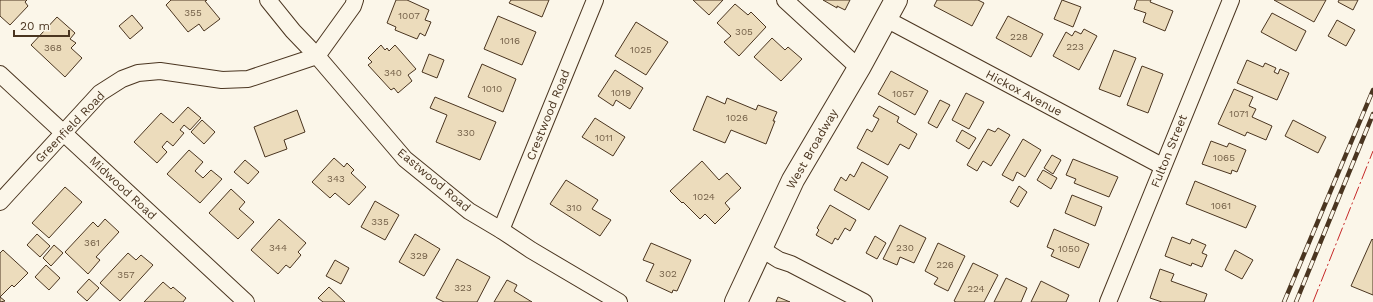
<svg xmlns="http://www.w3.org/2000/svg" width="1373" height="302" font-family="'Work Sans',sans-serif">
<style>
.building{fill:#ecdcbc;stroke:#4a3520}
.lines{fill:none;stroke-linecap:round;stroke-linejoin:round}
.street-casing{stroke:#4a3520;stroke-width:18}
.secondary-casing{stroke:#4a3520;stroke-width:24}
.street{stroke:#fbf6e9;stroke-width:16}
.secondary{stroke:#fbf6e9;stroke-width:22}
.rail-casing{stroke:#4a3520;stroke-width:4.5}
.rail{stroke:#fbf6e9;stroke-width:3;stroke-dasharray:9;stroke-linecap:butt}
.power{stroke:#c62828;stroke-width:1;stroke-dasharray:14 3 2 3;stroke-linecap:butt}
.labels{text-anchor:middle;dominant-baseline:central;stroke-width:3;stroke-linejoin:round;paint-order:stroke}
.number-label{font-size:10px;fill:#725f47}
.street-label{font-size:12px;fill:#4a3520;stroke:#fbf6e9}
</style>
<rect width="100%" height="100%" fill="#fbf6e9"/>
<g class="building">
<path d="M0 0H27L25 2 28 6 10 25 0 16Z"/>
<path d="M171 0H207L205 1 220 19 204 31 199 24 188 32 166 5Z"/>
<path d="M396 0H407L429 10 425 20 431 22 425 36 420 33 417 39 395 30 396 27 387 23Z"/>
<path d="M511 0H549L542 17 509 3Z"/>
<path d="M693 0H723L709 15Z"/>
<path d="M823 0H850L845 10 837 6V8Z"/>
<path d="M937 0H978L984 3 972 26 934 6Z"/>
<path d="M1062 0 1081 7 1073 27 1054 19Z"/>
<path d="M1137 0H1151L1150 2 1173 11 1165 31 1143 22 1146 13 1134 9Z"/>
<path d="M1274 0H1326L1314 22Z"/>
<path d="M1339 0H1358L1353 10 1338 2Z"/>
<path d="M735 4 748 15 751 12 766 27 739 56 724 42 731 36 717 23Z"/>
<path d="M1272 13 1306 31 1296 51 1261 32Z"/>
<path d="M132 15 143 28 130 39 119 26Z"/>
<path d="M498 16 536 32 522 65 484 49Z"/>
<path d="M1008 16 1043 34 1031 57 996 38Z"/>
<path d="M57 17 75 33 70 39 76 43 71 48 82 58 65 77 31 45Z"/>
<path d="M1337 20 1355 30 1346 46 1328 36Z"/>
<path d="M636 22 668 42 646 75 615 56Z"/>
<path d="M1084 29 1097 36 1079 70 1053 56 1066 32 1072 36 1075 31 1081 34Z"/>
<path d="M772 38 785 50 788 47 802 59 781 81 754 57Z"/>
<path d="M381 45 385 50 387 48 389 51 395 45 416 69 408 75 412 81 398 93 394 88 391 90 368 65 372 62 368 58Z"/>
<path d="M1114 50 1136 58 1120 97 1099 89Z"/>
<path d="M429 54 444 60 437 78 422 72Z"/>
<path d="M1247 60 1263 67 1265 63 1276 68 1274 72 1278 74 1280 69 1289 73 1277 100 1237 83Z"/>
<path d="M482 64 516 79 503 112 468 97Z"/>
<path d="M1142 66 1163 74 1148 113 1127 105Z"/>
<path d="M615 70 643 88 630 109 616 100 613 106 598 96Z"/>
<path d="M891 71 928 91 915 115 878 94Z"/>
<path d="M1234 89 1253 97 1249 106 1256 109 1252 117 1272 126 1266 140 1247 132 1245 136 1218 124Z"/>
<path d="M966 93 984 102 969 129 952 120Z"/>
<path d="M707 96 725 104 727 98 756 110 758 105 777 112 773 121H775L766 144 731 130 725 143 693 130Z"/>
<path d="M435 97 496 122 480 160 436 142 447 115 430 108Z"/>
<path d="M940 100 950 105 937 128 928 123Z"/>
<path d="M879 106 899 117 897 122 917 134 909 149 900 144 888 165 857 148 867 129 872 132 879 119 873 116Z"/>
<path d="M188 107 201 118 190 130 184 125 180 130 184 133 173 146 167 141 162 147 167 152 157 163 134 142 161 113 173 123Z"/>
<path d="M297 110 305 132 284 140 287 149 265 157 254 127Z"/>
<path d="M595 118 625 137 613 156 582 137Z"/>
<path d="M202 120 215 132 204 144 191 132Z"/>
<path d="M1293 120 1326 137 1318 153 1285 136Z"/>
<path d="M998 128 1010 135 991 166 983 161 977 171 967 165 988 129 995 132Z"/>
<path d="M962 130 976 138 969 149 956 141Z"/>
<path d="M1023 139 1041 150 1025 177 1017 172 1013 181 1002 175Z"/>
<path d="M1211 141 1227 147 1229 143 1246 150 1237 172 1232 170 1231 174 1202 164Z"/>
<path d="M189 150 203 162 195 171 203 178 211 170 222 179 200 203 167 174Z"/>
<path d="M1052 155 1061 160 1053 174 1044 168Z"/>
<path d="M334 158 344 167 347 163 354 170 351 173 366 187 349 205 335 193 330 198 312 182Z"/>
<path d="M1073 159 1118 177 1109 197 1074 183 1076 179 1066 175Z"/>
<path d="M245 160 259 172 248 184 234 172Z"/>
<path d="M702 161 719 180 727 173 741 188 725 203 730 209 715 224 705 214 700 219 683 202 682 203 670 191Z"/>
<path d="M862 162 888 177 869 210 834 190 841 177 846 181 850 174 854 177Z"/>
<path d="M1043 170 1057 178 1051 189 1037 180Z"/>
<path d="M566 180 598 200 592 209 611 220 600 236 550 204Z"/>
<path d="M1195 181 1256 206 1246 228 1186 204Z"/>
<path d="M1019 186 1027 192 1018 207 1010 202Z"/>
<path d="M65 187 82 202 49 238 32 223Z"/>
<path d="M231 189 245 202 239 209 254 222 238 239 209 213Z"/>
<path d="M1072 195 1102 207 1095 226 1065 213Z"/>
<path d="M375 201 399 215 385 240 361 227Z"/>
<path d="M830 205 856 220 850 231 845 228 838 240 835 238 832 244 816 235 819 230 817 228Z"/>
<path d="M105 219 119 232 96 257 100 260 88 274 65 252 93 222 98 227Z"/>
<path d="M279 219 306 243 298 252 301 255 290 268 286 265 278 274 251 250Z"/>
<path d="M900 225 926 238 914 263 900 257 897 265 883 259Z"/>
<path d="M1054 229 1089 244 1079 268 1051 256 1054 250 1047 247Z"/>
<path d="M37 234 50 246 40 257 27 245Z"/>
<path d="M415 234 440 249 424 276 399 262Z"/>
<path d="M875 236 886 243 877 259 866 253Z"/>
<path d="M1172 237 1190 244 1192 239 1206 245 1202 253 1207 255 1202 267 1192 263 1191 266 1165 256Z"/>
<path d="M1372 239 1373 240V295L1351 286Z"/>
<path d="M651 243 691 260 677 291 673 290 672 293 646 281 654 264 643 260Z"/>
<path d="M938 243 965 256 948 291 934 284 938 278 925 271Z"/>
<path d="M54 245 63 253 51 266 43 258Z"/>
<path d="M3 250 28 273 14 287 12 285 0 297 5 301 0 302V253Z"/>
<path d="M1235 250 1253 260 1242 279 1225 270Z"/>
<path d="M128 253 136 260 141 255 153 265 120 301 100 283Z"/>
<path d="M457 259 490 277 477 302H444L436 298Z"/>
<path d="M335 260 349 268 341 284 326 276Z"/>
<path d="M973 263 998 275 984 302H956L954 301Z"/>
<path d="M46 265 60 278 49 290 35 277Z"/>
<path d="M1160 269 1174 274 1171 281 1207 294 1204 302H1162L1150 298Z"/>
<path d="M1006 278 1027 288 1021 302H994Z"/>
<path d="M89 279 99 288 87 301 77 292Z"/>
<path d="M507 280 517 285 514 291 532 302H494Z"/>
<path d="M1041 281 1069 295 1066 302H1031Z"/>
<path d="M163 282 171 289 173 287 186 298 183 302H144Z"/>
<path d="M329 287 345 302H323L318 298Z"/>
<path d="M778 297 790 302H776Z"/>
</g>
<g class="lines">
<defs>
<g id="street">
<path d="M268 0 293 31 317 56 405 159 469 211 501 230 531 250 619 302"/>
<path d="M785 0 859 68"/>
<path d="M886 19 1162 166"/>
<path d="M0 74 246 302"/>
<path d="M0 202 100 93 122 79 138 73 160 71 222 80 248 79 317 56 353 6 355 0"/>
<path d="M501 230 595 0"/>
<path d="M760 248 779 260 791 264 864 302"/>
<path d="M1108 302 1231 0"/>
</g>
<path id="secondary" d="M736 302 793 180 859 68 896 0"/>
</defs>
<use href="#street" class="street-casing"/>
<use href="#secondary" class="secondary-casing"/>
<use href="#street" class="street"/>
<use href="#secondary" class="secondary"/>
<defs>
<g id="rail">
<path d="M1284 302 1373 90"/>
<path d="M1296 302 1373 114"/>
</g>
</defs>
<use href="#rail" class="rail-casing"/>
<use href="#rail" class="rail"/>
<path class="power" d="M1313 302 1373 151"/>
</g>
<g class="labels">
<g class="number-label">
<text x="193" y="12">355</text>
<text x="409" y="15">1007</text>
<text x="744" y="31">305</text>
<text x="1019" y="36">228</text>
<text x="510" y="40">1016</text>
<text x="1075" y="46">223</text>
<text x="53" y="47">368</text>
<text x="641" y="49">1025</text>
<text x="393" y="72">340</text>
<text x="492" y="88">1010</text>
<text x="621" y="92">1019</text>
<text x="903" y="93">1057</text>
<text x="1239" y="113">1071</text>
<text x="737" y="117">1026</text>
<text x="466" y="132">330</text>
<text x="604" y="137">1011</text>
<text x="1224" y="157">1065</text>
<text x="336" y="178">343</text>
<text x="704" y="196">1024</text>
<text x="1221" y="205">1061</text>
<text x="574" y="207">310</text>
<text x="380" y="221">335</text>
<text x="92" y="242">361</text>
<text x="278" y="247">344</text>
<text x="905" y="247">230</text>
<text x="1069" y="248">1050</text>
<text x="419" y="255">329</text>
<text x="945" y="264">226</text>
<text x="668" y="273">302</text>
<text x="126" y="274">357</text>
<text x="463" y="287">323</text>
<text x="976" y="288">224</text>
</g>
<g class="street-label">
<text transform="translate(1024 93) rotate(28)">Hickox Avenue</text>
<text transform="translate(548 115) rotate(-68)">Crestwood Road</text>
<text transform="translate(70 127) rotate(-46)">Greenfield Road</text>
<text transform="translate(812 149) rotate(-60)">West Broadway</text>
<text transform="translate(1169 151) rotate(-68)">Fulton Street</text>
<text transform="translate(434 180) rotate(40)">Eastwood Road</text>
<text transform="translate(123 188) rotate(43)">Midwood Road</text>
</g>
</g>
<path d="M14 30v6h55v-6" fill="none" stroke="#4a3520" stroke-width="2"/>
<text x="20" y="30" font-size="12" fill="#4a3520" stroke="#fbf6e9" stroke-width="3" paint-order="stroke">20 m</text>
</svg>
